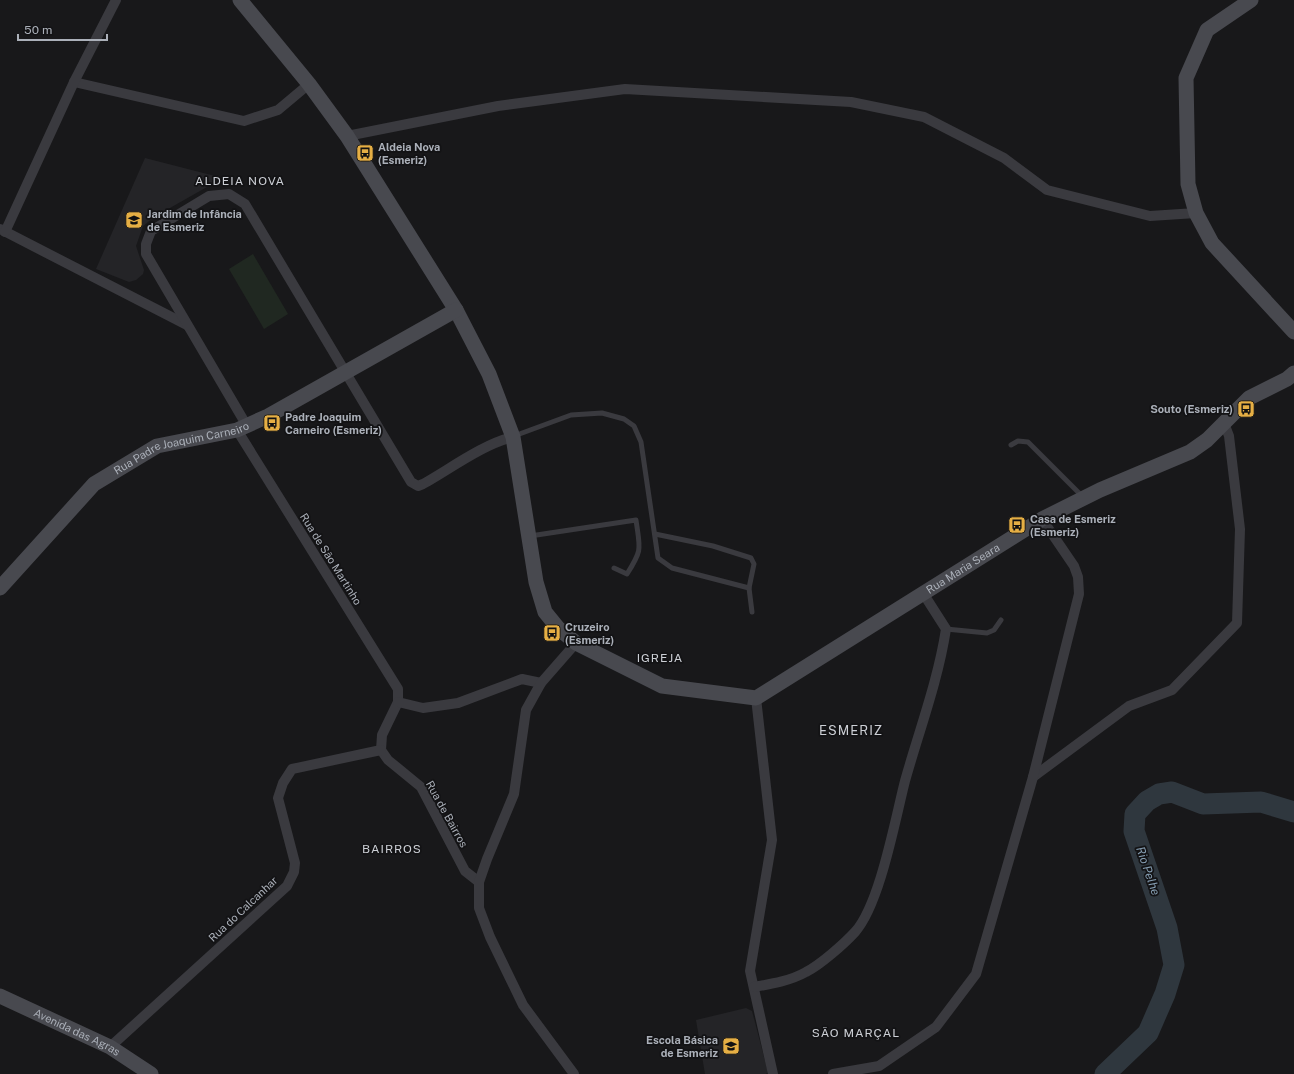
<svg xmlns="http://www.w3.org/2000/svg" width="1294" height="1074" font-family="'Public Sans',sans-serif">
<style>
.built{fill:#242427}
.green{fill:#202821}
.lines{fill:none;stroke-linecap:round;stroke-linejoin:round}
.river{stroke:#2f373e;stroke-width:21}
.lane{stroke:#3a3a3f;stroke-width:5}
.street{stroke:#3a3a3f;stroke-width:10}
.secondary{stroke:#48494f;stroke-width:15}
.labels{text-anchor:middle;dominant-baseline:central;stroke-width:3.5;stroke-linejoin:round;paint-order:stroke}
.poi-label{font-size:11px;font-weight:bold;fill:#abb0b9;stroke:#131315;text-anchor:start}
.street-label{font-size:11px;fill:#abb0b9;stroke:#131315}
.neighbourhood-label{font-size:12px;letter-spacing:1px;fill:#cccfd5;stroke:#131315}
.water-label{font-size:12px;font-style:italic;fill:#859db1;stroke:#131315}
.quarter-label{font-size:13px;letter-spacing:1px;fill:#cccfd5;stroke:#131315}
</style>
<rect width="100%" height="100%" fill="#18181a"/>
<g class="built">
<path d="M145 158 215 176 214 183 154 217 143 226 136 246 144 270 143 274 136 280 129 282 96 269Z"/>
<path d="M746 1008 752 1011 768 1072 766 1074H705L696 1020Z"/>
</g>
<path class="green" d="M253 254 288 314 264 329 229 269Z"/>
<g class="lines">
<path class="river" d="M1105 1074 1148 1033 1165 994 1174 965 1167 928 1134 831 1135 814 1147 801 1159 794 1172 792 1203 804 1261 802 1294 812"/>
<g class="lane">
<path d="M514 436 571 415 602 413 624 419 634 426 641 442 658 558 672 568 749 588"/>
<path d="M1011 445 1018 441 1028 442 1083 497"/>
<path d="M655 534 713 546 751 558 754 564 749 588 752 612"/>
<path d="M530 536 636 520C640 549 643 549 627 574L614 568"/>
<path d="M946 629 987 633 994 630 1001 620"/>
</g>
<g class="street">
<path d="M74 82 244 121 278 110 309 84"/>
<path d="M347 136 498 106 625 89 851 102 924 117 1004 158 1047 190 1150 216 1196 213"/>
<path d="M0 229 187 325"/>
<path d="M5 232 74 82 116 0"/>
<path d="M247 426 146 254V244L151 231 209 196 229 194 245 204 411 482 418 486 423 484C450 469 483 444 513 437"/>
<path d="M237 430 398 689V702L382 735 381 750 388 760 421 787 465 871 479 882"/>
<path d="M756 698 772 840 750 971 773 1074"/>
<path d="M398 702 423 708 458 703 522 679 541 683"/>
<path d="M1033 777 1129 706 1172 690 1237 623 1240 529 1229 436 1224 423"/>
<path d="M754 987C771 984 790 981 806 972 820 965 844 944 855 932 880 904 895 820 905 781 919 731 938 681 946 629L923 593"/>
<path d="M110 1047 287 886 294 872 295 863 278 798 283 783 292 769 381 750"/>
<path d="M574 1074 523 1005 490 937 479 908V882L487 859 514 794 526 710 541 683 576 643"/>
<path d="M833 1074 879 1066 936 1027 976 974 1033 777 1079 594 1078 577 1074 566 1042 519"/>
</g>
<g class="secondary">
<path id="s1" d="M240 0 309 84 347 136 456 310 489 374 513 437 536 582 545 612 558 628 576 643 662 686 756 698 1042 519 1100 490 1190 452 1207 440 1249 398 1287 379 1294 373"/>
<path d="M1251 0 1207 30 1186 78 1188 184 1196 213 1212 243 1294 332"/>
<path id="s2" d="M0 588 94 484 157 446 237 430 268 416 456 310"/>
<path id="s3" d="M0 996 110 1047 151 1074"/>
</g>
</g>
<defs>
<symbol id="bus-square" viewBox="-11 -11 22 22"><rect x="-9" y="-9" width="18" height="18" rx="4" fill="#e6af44" stroke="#131315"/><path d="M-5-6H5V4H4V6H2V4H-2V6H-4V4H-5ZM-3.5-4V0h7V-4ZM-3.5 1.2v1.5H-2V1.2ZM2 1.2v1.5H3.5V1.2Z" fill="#111"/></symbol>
<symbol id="school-square" viewBox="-11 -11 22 22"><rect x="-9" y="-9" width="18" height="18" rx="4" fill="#e6af44" stroke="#131315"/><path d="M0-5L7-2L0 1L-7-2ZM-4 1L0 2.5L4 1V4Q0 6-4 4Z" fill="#111"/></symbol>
</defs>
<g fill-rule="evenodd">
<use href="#bus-square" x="355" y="143" width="20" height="20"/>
<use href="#school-square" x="124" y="210" width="20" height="20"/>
<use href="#bus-square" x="1236" y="399" width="20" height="20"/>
<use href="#bus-square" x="262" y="413" width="20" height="20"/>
<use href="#bus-square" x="1007" y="515" width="20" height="20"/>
<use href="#bus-square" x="542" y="623" width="20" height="20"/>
<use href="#school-square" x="721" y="1036" width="20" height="20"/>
</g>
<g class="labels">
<g class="poi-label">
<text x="378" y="147">Aldeia Nova<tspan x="378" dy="13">(Esmeriz)</tspan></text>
<text x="147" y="214">Jardim de Infância<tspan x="147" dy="13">de Esmeriz</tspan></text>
<text x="1233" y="409" text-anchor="end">Souto (Esmeriz)</text>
<text x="285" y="417">Padre Joaquim<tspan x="285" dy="13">Carneiro (Esmeriz)</tspan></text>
<text x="1030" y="519">Casa de Esmeriz<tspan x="1030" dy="13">(Esmeriz)</tspan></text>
<text x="565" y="627">Cruzeiro<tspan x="565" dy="13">(Esmeriz)</tspan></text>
<text x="718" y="1040" text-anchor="end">Escola Básica<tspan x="718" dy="13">de Esmeriz</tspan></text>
</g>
<g class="street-label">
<text stroke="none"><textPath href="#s2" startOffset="236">Rua Padre Joaquim Carneiro</textPath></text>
<text transform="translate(331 559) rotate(58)">Rua de São Martinho</text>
<text stroke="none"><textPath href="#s1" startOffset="1175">Rua Maria Seara</textPath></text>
<text transform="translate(447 814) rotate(61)">Rua de Bairros</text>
<text transform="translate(243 909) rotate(-43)">Rua do Calcanhar</text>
<text stroke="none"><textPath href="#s3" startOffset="85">Avenida das Agras</textPath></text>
</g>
<g class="neighbourhood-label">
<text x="240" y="181">ALDEIA NOVA</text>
<text x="660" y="658">IGREJA</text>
<text x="392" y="849">BAIRROS</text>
<text x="856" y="1033">SÃO MARÇAL</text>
</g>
<g class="water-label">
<text transform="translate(1148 871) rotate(71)">Rio Pelhe</text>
</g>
<g class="quarter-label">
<text x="851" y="730">ESMERIZ</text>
</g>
</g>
<path d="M18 34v6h89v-6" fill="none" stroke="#abb0b9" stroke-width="2"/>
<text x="24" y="34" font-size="12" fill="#abb0b9" stroke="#131315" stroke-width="3" paint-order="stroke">50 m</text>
</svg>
